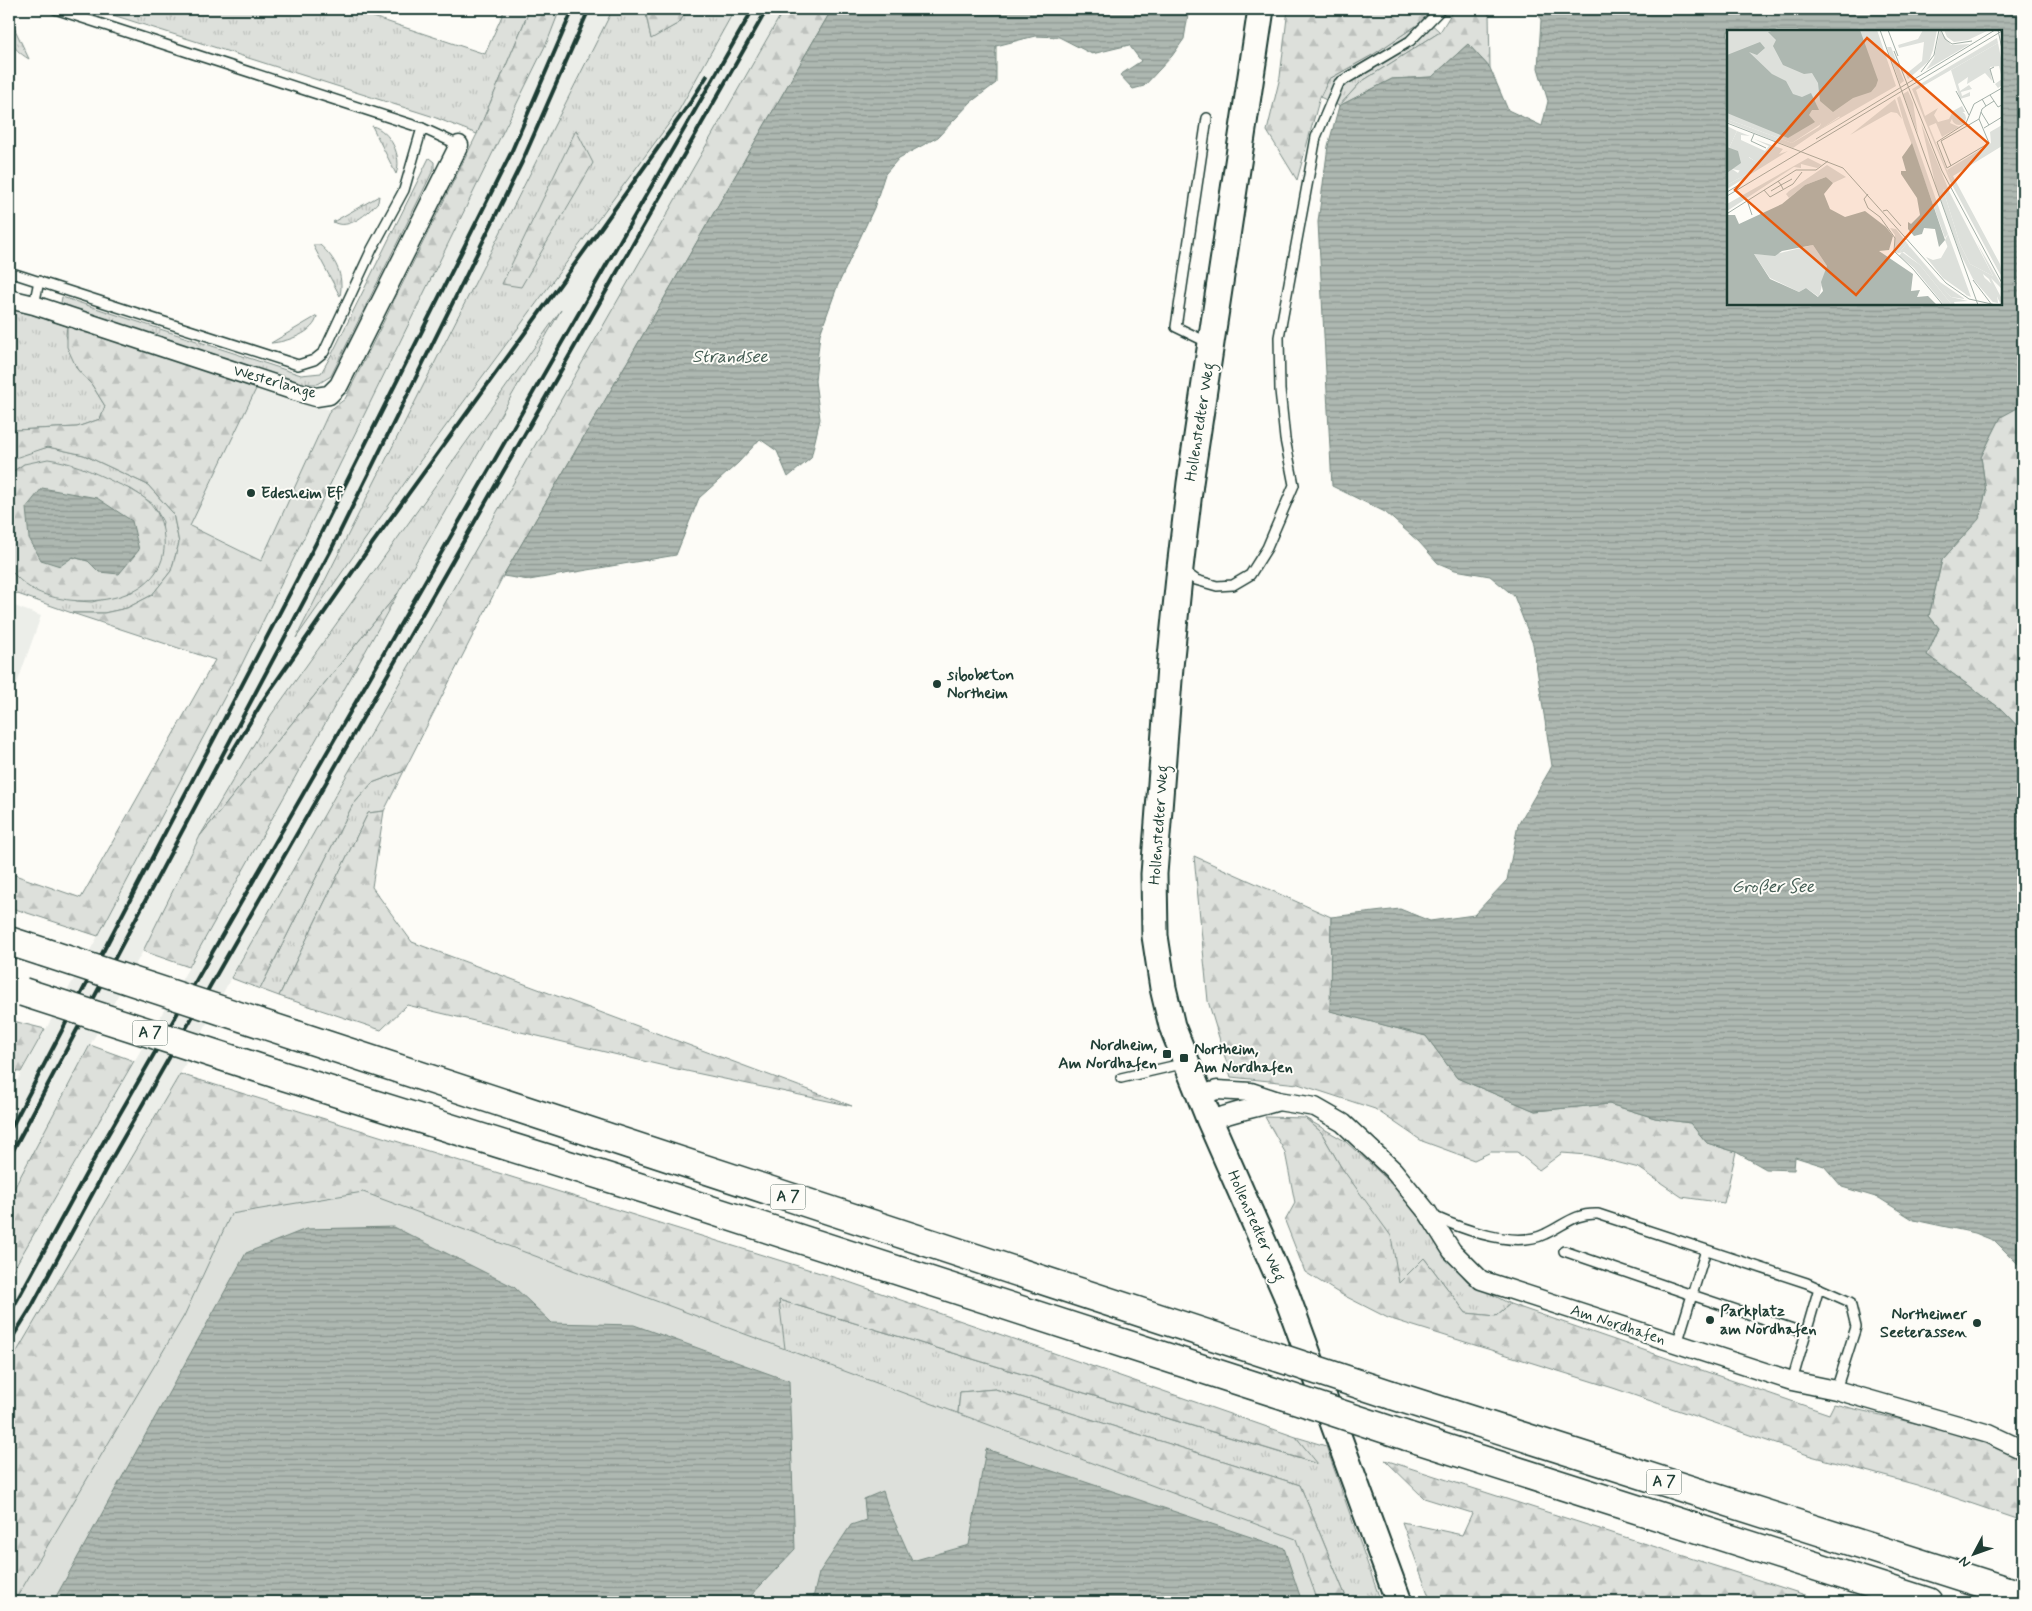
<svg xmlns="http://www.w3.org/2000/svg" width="2032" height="1611" font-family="Mynerve,sans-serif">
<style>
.built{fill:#eceee9}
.grass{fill:url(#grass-tufts);stroke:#7e8e88}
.forest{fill:url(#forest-firs);stroke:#7e8e88;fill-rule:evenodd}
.park{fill:#dde0db;stroke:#7e8e88}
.water{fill:url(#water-rules);stroke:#75877f;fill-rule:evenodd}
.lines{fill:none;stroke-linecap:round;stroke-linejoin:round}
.service-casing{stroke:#1f3d34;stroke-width:12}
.minor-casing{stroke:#1f3d34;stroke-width:21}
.secondary-casing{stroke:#1f3d34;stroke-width:29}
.motorway-casing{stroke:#1f3d34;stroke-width:31}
.service{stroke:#fdfcf7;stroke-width:9}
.minor{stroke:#fdfcf7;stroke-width:18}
.secondary{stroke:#fdfcf7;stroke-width:25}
.motorway{stroke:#fdfcf7;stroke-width:28}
.rail{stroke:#1f3d34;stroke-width:4}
.motorway-bridge-casing{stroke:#1f3d34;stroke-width:31;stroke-linecap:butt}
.motorway-bridge{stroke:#fdfcf7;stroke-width:28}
.poi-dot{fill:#1f3d34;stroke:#fdfcf7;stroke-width:2}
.labels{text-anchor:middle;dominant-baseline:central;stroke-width:4;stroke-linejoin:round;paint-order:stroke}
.shield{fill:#fdfcf7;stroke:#62766e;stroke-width:1}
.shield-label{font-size:15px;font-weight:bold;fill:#1f3d34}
.street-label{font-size:16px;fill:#1f3d34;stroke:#fdfcf7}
.poi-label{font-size:16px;font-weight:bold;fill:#1f3d34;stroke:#fdfcf7;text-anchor:start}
.water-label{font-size:18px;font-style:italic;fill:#435c53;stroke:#fdfcf7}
.inset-road{fill:none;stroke:#a4b0a9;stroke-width:1}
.view{fill:#e8590c;fill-opacity:0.15;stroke:#e8590c;stroke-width:2.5}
.inset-edge{fill:none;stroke:#1f3d34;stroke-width:2.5}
</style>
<defs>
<pattern id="grass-tufts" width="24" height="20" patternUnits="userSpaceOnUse" patternTransform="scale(1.25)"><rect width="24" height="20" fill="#dde0db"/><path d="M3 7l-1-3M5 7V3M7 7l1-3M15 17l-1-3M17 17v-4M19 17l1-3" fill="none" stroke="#bdc1bd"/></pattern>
<pattern id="forest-firs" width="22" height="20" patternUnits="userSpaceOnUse" patternTransform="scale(1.25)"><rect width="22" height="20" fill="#dde0db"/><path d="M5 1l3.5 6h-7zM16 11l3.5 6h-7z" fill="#bdc1bd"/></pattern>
<pattern id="water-rules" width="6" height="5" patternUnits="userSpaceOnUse" patternTransform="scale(1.25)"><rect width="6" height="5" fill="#aeb8b1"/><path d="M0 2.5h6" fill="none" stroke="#8d9791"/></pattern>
</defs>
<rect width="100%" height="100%" fill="#fdfcf7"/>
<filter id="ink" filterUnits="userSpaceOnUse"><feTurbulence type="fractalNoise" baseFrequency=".02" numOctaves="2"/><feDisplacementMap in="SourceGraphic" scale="10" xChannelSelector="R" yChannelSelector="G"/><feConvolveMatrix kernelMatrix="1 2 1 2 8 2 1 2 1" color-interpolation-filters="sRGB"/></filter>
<g filter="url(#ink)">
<g class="built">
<path d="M560 9H613L298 634 420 461 679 110 735 9H784L231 978 180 1074 9 1365V1277L189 967 398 593 557 317 271 715 200 836 143 951 90 1045 9 1198V1095L98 936 241 666 548 40Z"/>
<path d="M257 387 330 410 261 561 190 526Z"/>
<path d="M9 604 41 616 9 706Z"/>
</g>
<g class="grass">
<path d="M94 9H349L485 54 505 9H530L477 134 431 116Z"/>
<path d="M613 9H645L651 38 679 23 688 9H735L679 110 420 461 296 638Z"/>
<path d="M9 17 29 59C9 47 9 38 9 17Z"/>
<path d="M1426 19 1440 32 1361 82 1339 106 1320 97 1329 79 1374 54Z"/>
<path d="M372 126C390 130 403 157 396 174Z"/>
<path d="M429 158 434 162V168L422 193 331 376 318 384H304L64 307 61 303 62 297 301 375 321 373 333 352Z"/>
<path d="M379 196 378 202C368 213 349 231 333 222Z"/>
<path d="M313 245H320C336 259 344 275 340 296Z"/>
<path d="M9 307 67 326 66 335 77 369 92 385 105 406 100 419 77 427 15 430 9 434Z"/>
<path d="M561 310 398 593 200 836 271 715Z"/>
<path d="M317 316C315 333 286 342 271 343Z"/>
<path d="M48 447 84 455 148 485 173 513 179 543 171 571 152 595 127 608 104 613H72L12 592 9 588V567L18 578 33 589 77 601 92 602 132 592 150 578 163 522 153 504 131 489 24 464 9 474V460L12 457Z"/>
<path d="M404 771 384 811 368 813 279 996 260 989 352 806 372 783Z"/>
<path d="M1305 1118 1345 1141 1399 1190 1441 1249 1467 1281 1510 1304 1496 1316 1466 1313 1424 1258 1399 1284 1365 1202 1341 1167 1321 1132Z"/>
<path d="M779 1300 1317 1464 1296 1437 1326 1446 1381 1602H1348L1300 1485 995 1389 960 1392 954 1455 795 1549Z"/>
</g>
<g class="forest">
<path d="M530 9H560L548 40 241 666 98 936 9 907V873L81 898 215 660 72 613H104L127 608 152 595 171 571 179 543 173 513 148 485 84 455 48 447 9 460V434L15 430 77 427 100 419 105 406 92 385 77 369 67 347V326L257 387 190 526 261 561 330 410 345 399 477 134Z"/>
<path d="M645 9H688L679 23 651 39Z"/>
<path d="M784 9H832L503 576 404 771 372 783 352 806 260 989 231 978Z"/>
<path d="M1288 9H1433L1426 19 1374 54 1329 79 1320 97 1297 180 1267 131 1280 77Z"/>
<path d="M1454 9H1486L1489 13 1490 68 1468 44 1432 77 1392 79 1339 106 1361 82 1440 32Z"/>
<path d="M576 130 593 163 521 287 502 284Z"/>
<path d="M2023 405V732L2001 709 1927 655 1939 628 1929 616 1942 560 1979 518 1986 492 1981 457 2001 416Z"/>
<path d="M48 459C71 462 91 471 112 481 142 494 161 503 164 538 170 603 76 613 32 589 23 584 16 576 9 569V474L24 464ZM139 550 99 572 88 561 72 557Z"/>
<path d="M398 593 189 967 143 951 200 836Z"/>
<path d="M384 811 372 887 412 942 852 1106 677 1069 407 1005 381 1030 279 996 368 813Z"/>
<path d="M1194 856 1331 917V1011L1426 1036 1457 1078 1535 1111 1609 1104 1655 1118 1690 1123 1707 1143 1736 1152 1724 1203 1682 1197 1639 1168 1588 1155 1562 1153 1539 1170 1517 1152H1491L1474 1160 1422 1141 1375 1109 1298 1084 1231 1077 1208 1001Z"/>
<path d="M9 1020 45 1029 21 1072 9 1071Z"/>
<path d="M90 1045 134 1061 9 1277V1198Z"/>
<path d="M180 1074 846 1281 1296 1437 1318 1464 779 1300 789 1381 53 1602H9V1365Z"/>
<path d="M1265 1117 1305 1118 1321 1132 1341 1167 1391 1236 1399 1283 1424 1258 1466 1313 1496 1316 1510 1304 1829 1414 1834 1404 1969 1436 2023 1459V1521L1917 1485 1811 1456 1613 1388 1388 1318 1337 1292 1305 1272 1285 1221 1295 1203 1285 1152Z"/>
<path d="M995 1389 1300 1485 1348 1602H1302L954 1455 960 1392Z"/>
<path d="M1385 1460 1827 1602H1759L1750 1599 1742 1602H1431L1402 1522 1462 1535 1472 1513 1424 1498Z"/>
</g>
<path class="park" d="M363 1192 1296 1539 1318 1602H14L184 1316 231 1214Z"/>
<g class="water">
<path d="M832 9H1189L1184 39 1172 56 1144 86 1133 89 1120 75 1141 61 1129 45 1092 54 1059 37 1035 36 996 46V83L971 102 938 137 899 158 885 174 874 208 837 287 820 334 815 381 820 419 811 458 788 477 777 451 760 439 738 463 699 498 676 555 529 580 503 576Z"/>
<path d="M1537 9H2023V405L2001 417 1981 457 1986 492 1979 519 1942 560 1929 616 1939 628 1927 655 2001 709 2023 732V1269L1995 1241 1975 1233 1914 1220 1879 1198 1842 1187 1824 1166 1795 1157 1794 1170 1766 1169 1736 1152 1707 1143 1690 1123 1655 1118 1609 1104 1535 1111 1457 1078 1426 1036 1330 1011 1331 917 1400 909 1430 921 1474 915 1507 880 1518 825 1552 766 1533 644 1514 596 1490 576 1455 570 1438 563 1419 542 1385 512 1332 486 1318 222 1328 146 1339 106 1392 79 1432 77 1468 44 1490 68 1508 110 1542 126 1548 101 1538 68 1541 20ZM1728 31H2001V304H1728Z"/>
<path d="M42 488 97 498 132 521 139 550 119 574 99 572 88 561 73 557 60 566 41 560 29 538 26 508Z"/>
<path d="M394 1227 514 1287 552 1323 634 1325 789 1381 795 1549 745 1602H53L246 1253 306 1229Z"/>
<path d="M986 1449 1284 1548 1302 1602H812L819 1573 851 1525 866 1520 864 1499 883 1491 888 1507 912 1561 969 1545Z"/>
</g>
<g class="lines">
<defs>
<g id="service">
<path d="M55 9 422 128 459 145"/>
<path d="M1207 118 1176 327 1209 343"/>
<path d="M9 272 298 365 314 360 324 352 372 249 404 190 422 128"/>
<path d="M34 305 39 281"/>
<path d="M1182 570 1196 580 1217 586 1233 585 1250 575 1267 548 1294 485 1285 439 1280 390 1279 337 1316 137 1339 83 1410 41 1441 9"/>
<path d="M1121 1078 1186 1063"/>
<path d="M1433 1216C1462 1229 1515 1249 1545 1234 1565 1225 1574 1213 1598 1214L1807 1283 1850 1302 1856 1327 1836 1390"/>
<path d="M1706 1250 1692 1295 1805 1333"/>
<path d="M1564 1251 1692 1295 1677 1344"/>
<path d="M1792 1381 1819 1288"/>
</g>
<g id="minor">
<path d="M9 299 34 305 295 391 316 397 329 395 339 385 459 145"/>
<path d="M1199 1096 1217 1090 1251 1092 1278 1101 1315 1107 1343 1123 1393 1170 1428 1213 1452 1251 1481 1280 1792 1381 1836 1390 1989 1434 2023 1450"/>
<path d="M1210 1121C1232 1111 1255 1109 1278 1101"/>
</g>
<path id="secondary" d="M1261 9 1190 483 1180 568 1170 667 1154 874 1155 936 1163 988 1172 1026 1210 1121 1286 1294 1399 1602"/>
<g id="motorway">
<path d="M9 941 43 952"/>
<path d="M296 1035 1280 1358"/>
<path d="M277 1074 661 1194 1283 1395"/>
<path d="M1392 1395 2023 1596"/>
<path d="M1407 1436 1928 1602"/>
</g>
</defs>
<use href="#service" class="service-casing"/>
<use href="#minor" class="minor-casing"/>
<use href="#secondary" class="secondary-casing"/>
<use href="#motorway" class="motorway-casing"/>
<use href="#service" class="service"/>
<use href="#minor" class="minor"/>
<use href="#secondary" class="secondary"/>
<use href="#motorway" class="motorway"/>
<g class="rail">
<path d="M229 757 264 699 372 544 598 232 690 103 707 76"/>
<path d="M9 1132 316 543 510 155 573 9"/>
<path d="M9 1158 330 552 522 162 589 9"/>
<path d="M9 1315 99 1150 753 9"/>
<path d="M9 1343 32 1306 108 1165 767 9"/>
</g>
<defs>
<g id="motorway-bridge">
<path d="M43 952 296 1035"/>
<path d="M23 992 277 1074"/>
<path d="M1280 1358 1392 1395"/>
<path d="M1283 1395 1407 1436"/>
</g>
</defs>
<use href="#motorway-bridge" class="motorway-bridge-casing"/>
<use href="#motorway-bridge" class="motorway-bridge"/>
</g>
</g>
<g class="poi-dot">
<circle cx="251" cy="493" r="5"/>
<circle cx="937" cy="684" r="5"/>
<rect x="1162" y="1049" width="10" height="10" rx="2.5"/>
<rect x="1179" y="1053" width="10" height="10" rx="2.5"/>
<circle cx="1710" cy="1320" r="5"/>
<circle cx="1977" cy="1323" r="5"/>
</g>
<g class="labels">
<g class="shield">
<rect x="132.5" y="1020.5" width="35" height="25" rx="4"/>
<rect x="770.5" y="1184.5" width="35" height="25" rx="4"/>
<rect x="1646.5" y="1469.5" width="35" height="25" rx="4"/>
</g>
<g class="shield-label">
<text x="150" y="1033">A 7</text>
<text x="788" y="1197">A 7</text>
<text x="1664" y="1482">A 7</text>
</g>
<g class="street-label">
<text transform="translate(275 382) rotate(16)">Westerlange</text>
<text transform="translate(1200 422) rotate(-81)">Hollenstedter Weg</text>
<text transform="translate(1159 825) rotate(-86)">Hollenstedter Weg</text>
<text transform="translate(1256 1226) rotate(66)">Hollenstedter Weg</text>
<text transform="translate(1618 1325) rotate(18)">Am Nordhafen</text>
</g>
<g class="poi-label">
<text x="261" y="493">Edesheim Ef</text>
<text x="947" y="675">sibobeton<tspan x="947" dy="18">Northeim</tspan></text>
<text x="1157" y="1045" text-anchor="end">Nordheim,<tspan x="1157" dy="18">Am Nordhafen</tspan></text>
<text x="1194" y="1049">Northeim,<tspan x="1194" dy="18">Am Nordhafen</tspan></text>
<text x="1720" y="1311">Parkplatz<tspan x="1720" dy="18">am Nordhafen</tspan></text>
<text x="1967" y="1314" text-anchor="end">Northeimer<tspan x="1967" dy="18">Seeterassen</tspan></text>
</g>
<g class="water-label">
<text x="730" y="357">Strandsee</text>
<text x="1773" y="887">Großer See</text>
</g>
</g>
<g transform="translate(1727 30)">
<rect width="275" height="275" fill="#fdfcf7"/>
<path d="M213 0 224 15 243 14 199 40 207 28ZM271 13 275 33V55L271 58 268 54 275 49 272 36 263 37 265 51 258 43 240 54 241 47 231 54 233 61 242 55 245 59 234 62 235 66 243 62V66L233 69 224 40ZM225 88a7 7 0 1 1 14 0a7 7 0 1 1-14 0ZM106 82 113 86 66 118 0 92V89L65 113 92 97 94 94 90 89ZM194 93 223 163 216 159 233 214 243 234 266 246 250 213 275 256V259L264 248 275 269 273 273 262 249 256 244 266 272 246 249 233 223 209 157ZM275 95V116L226 146 273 234 275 247 220 140 264 113 263 102ZM0 96 10 101 2 118 0 117ZM21 127 30 132 27 140 0 155V143L5 139 11 143ZM221 204 244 267 239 265 218 210ZM180 213 191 231 224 267 241 271 227 272 228 275H225L193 235 177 222 172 223Z" fill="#dde0db"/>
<path d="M133 0H150L169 56 65 116 113 87 106 82ZM196 0H210L206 20 202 31 181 49 179 44 195 31 197 12 172 18 171 15 191 9ZM217 0 241 1 262 0 241 10 227 12 220 7ZM270 8 271 13 189 60 198 86 211 78 207 85 211 92 222 89 226 81 235 76 238 82H228L223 93 232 97 215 107 209 93 202 96 220 140 271 235 273 244 223 151 185 59ZM160 17H164L177 51 173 54ZM181 61 186 73 191 104 176 64ZM173 66 221 204 218 208 177 93 170 68ZM168 69 175 89 170 83 164 82 123 105ZM0 83 90 89 94 94 65 113 0 89ZM10 101 23 106 14 105V110L38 121 42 116 27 109 56 119 52 124 61 121 0 159V155L27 140 29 132 22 127 21 136 15 138V141L5 139 13 133 2 118ZM81 128 95 135 90 138 74 134V138L67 137 0 181V174ZM100 135 119 147 106 153 99 147 78 155 62 168 59 164 62 161ZM216 159 223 163 266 246 243 234 233 214ZM163 198 169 199 180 213 172 223 168 222V205ZM222 214 229 234 240 265 216 248 199 227 206 230 214 228ZM86 215 100 236 92 267 79 258 72 262 43 248 27 224 45 225ZM183 217 213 252 238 269 224 267 181 222ZM175 222 193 235 225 275H217L187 238 172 226ZM249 240 269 258 271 273 266 272 247 249 245 243Z" fill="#dde0db"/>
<path d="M0 0H137L155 51 148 62 61 110 0 85Z" fill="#dde0db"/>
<path d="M48 0H133L151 50 149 56 144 62 126 68 106 82 93 71 91 53 85 43 77 44 56 35 46 16 49 10 41 2ZM33 12 38 18 30 25 22 22 45 44 59 51 66 64 75 67 84 63 92 80H85L82 85 88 92 61 108 0 83V25ZM185 113 218 210 212 217 208 199 197 198 195 204 187 206 181 199V192L184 194 193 185 190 168 174 144V141H179L175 127ZM0 117 11 121 14 133 0 143ZM99 147 106 153 97 164 103 179 118 187 138 181 159 197 166 206 162 220 152 221 186 244 184 261 193 260 190 267 201 266 210 275H0V185H8L12 194 55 174 78 155ZM86 215 100 236 94 252 96 261 91 267 79 258 72 262 43 249 27 224 48 226 55 221Z" fill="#aeb8b1" fill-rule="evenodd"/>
<path class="inset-road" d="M153 0 251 275M161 0 171 26M214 0 218 9 225 14 245 11M271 0 275 19M167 21 215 141 275 253M194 42 207 25 212 0M267 53 263 39 267 37M229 61 242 85M263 65 271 77 275 75M255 69 259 76 267 71M259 76 255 79 252 89 262 113 220 138 210 112 239 93 247 74 275 58M254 82 262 95M0 93 116 138 219 253 242 269 269 275M257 98 275 87M27 104 24 111 39 118M89 109 268 0M224 136 214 111 252 89M51 151 54 155 65 149M37 160 43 167 66 154 75 142M44 161 54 155 56 159M0 162 15 153M141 164 137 169 141 178 153 187 168 208 167 221 186 239 216 275M0 166 275 1M20 170 25 185M156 181 160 180 174 196M1 183 69 140H89L101 131M246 250 265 275"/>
<path class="view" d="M140 8 261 113 129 265 8 160Z"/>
<rect width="275" height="275" class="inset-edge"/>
</g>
<rect width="2032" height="1611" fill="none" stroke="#fdfcf7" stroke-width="30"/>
<rect x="15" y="15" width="2002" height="1581" fill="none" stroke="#1f3d34" stroke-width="2" filter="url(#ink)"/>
<g transform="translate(1974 1554) rotate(229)" stroke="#fdfcf7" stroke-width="4" paint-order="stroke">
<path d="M0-4L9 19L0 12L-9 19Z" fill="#1f3d34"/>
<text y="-8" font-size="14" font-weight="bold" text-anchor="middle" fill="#1f3d34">N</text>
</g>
</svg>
